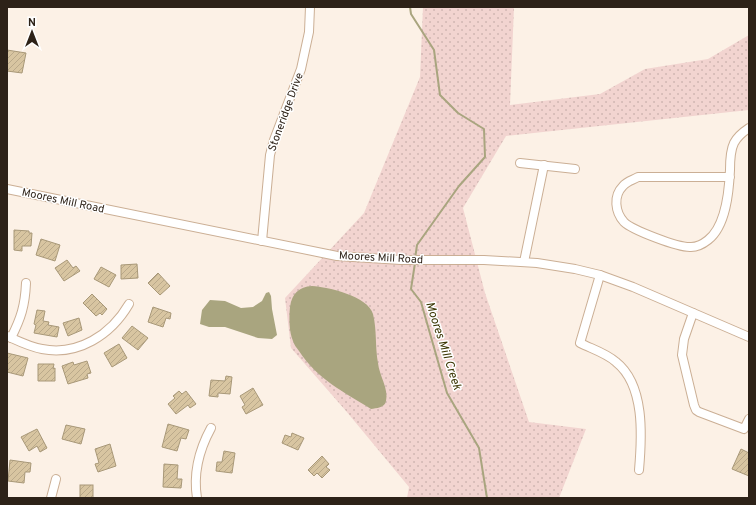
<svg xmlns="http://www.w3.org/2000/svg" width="756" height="505" font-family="Overpass,sans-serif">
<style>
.green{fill:url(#green-dots)}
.water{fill:#a9a57f}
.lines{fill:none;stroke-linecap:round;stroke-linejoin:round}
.stream{stroke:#a9a57f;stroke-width:2}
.building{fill:url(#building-hatch);stroke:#a89878}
.minor-casing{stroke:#cbaf95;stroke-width:10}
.minor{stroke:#fff;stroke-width:8}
.labels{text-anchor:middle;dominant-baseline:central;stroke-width:3;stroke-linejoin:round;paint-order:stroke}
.street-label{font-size:11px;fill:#2d2218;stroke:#fff}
.water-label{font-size:12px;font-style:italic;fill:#3b3603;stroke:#fff}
</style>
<defs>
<pattern id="green-dots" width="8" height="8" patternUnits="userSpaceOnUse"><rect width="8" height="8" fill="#f2d4d0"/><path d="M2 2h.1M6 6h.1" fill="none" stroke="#d0b6b2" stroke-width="1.8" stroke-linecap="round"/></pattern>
<pattern id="building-hatch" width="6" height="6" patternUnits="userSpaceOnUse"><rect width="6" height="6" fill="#d8c5a1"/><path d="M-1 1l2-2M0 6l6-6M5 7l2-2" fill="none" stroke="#baa98a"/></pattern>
</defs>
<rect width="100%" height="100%" fill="#fcf1e6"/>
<path class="green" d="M423 7H514L510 105 600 94 645 69 708 59 749 35V110L506 136 463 208 485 293 529 422 586 429 559 498H407L409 487 346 411 291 348 285 298 364 213 420 77Z"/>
<g class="water">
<path d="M312 286C328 287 368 296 373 314 377 330 375 347 378 363 379 375 389 389 386 401 385 408 376 408 371 409 344 392 317 379 299 351 297 348 294 345 293 341 289 332 289 317 290 307 292 293 299 287 312 286Z"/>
<path d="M269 292 271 296 272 309 277 335 272 339 258 338 225 327H209L200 324 202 310 210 300 225 301 241 308 253 307 262 301 266 293Z"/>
</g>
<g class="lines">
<g class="stream">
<path d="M410 7 411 14 434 50 440 95 458 113 484 129 485 157 459 186 417 245 415 259"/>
<path d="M415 263 411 289 421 302 447 393 479 448 487 498"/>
</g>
</g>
<g class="building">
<path d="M7 50 26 53 22 73 7 71Z"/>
<path d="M14 230 29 231V233H32L31 246H22V251L14 250Z"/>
<path d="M41 239 60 245 55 261 36 255Z"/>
<path d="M67 260 73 268 76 266 80 271 64 281 55 268Z"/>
<path d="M137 264 138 278 121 279V265Z"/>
<path d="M101 267 116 275 109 287 94 279Z"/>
<path d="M158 273 170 286 160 295 148 283Z"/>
<path d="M92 294 107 309 102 315 100 313 96 316 83 303Z"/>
<path d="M153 307 171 313 170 319 166 318 163 327 148 322Z"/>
<path d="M37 310 45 311 43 321 49 322 48 325 59 327 57 337 34 333 36 325 34 324Z"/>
<path d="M79 318 82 330 68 336 63 323Z"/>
<path d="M132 326 148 338 138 350 122 338Z"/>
<path d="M119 344 127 358 112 367 104 353Z"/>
<path d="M7 353 28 358 23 376 7 372Z"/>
<path d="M87 361 91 373 87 374 88 378 68 384 62 366 73 362 74 365Z"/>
<path d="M38 364H54L53 369 55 368V381H38Z"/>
<path d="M226 376 232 377 230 394 218 393V397L209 396 211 380 225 381Z"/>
<path d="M253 388 263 405 246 414 242 407 245 405 240 396Z"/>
<path d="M179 391 182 394 186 391 196 404 190 408 188 405 176 414 168 404 175 398 173 396Z"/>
<path d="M168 424 189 430 186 439 181 438 177 451 162 447Z"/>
<path d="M66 425 85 429 81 444 62 439Z"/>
<path d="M37 429 47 448 40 452 37 446 29 451 21 437Z"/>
<path d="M292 433 304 438 298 450 282 443 285 435 291 437Z"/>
<path d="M110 444 116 466 98 472 95 464 99 463 95 449Z"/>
<path d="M741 449 749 453V476L732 469Z"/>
<path d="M224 451 235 453 232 473 216 471 217 462H222Z"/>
<path d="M322 456 329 464 326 467 330 470 322 478 317 473 314 476 308 470Z"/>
<path d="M10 460 31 463 30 472H25L24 483 8 481Z"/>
<path d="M164 464 178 465 177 479H182L181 488 163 487Z"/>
<rect x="80" y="485" width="13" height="13"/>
</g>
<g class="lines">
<defs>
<g id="minor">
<path d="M520 163 575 169"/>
<path d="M730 177H638C633 180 627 181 623 186 613 196 615 212 624 222 632 230 679 248 691 247 697 247 703 244 708 240 726 226 729 192 730 170 730 161 730 151 734 143 737 137 743 132 749 128"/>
<path d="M7 189 337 256 401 260H484L537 263 575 269 600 275 633 287 749 337"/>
<path d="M262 241 270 155 274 140 301 69 309 32 310 7"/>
<path d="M524 262 544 165"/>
<path d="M600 275 580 343C592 349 606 353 616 362 645 385 642 436 639 470"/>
<path d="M693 313 684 339 682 355 694 405 696 410 699 412 744 429 749 419"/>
<path d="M7 336C18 341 30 347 42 349 78 356 111 335 129 304"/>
<path d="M11 338C21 318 25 306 26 283"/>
<path d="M51 498 56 479"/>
<path d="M197 498C193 473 199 450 211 428"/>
</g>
</defs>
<use href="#minor" class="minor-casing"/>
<use href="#minor" class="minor"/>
</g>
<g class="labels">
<g class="street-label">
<text transform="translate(286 112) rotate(-70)">Stoneridge Drive</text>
<text transform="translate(63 201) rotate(12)">Moores Mill Road</text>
<text transform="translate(381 258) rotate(3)">Moores Mill Road</text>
</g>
<g class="water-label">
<text transform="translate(443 346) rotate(72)">Moores Mill Creek</text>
</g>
</g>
<rect width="756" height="505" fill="none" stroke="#2d2218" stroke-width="16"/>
<g transform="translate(32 32)" stroke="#ffffff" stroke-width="3" paint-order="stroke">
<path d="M0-3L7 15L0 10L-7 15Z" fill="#2d2218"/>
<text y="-6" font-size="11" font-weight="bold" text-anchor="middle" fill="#2d2218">N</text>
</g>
</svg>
